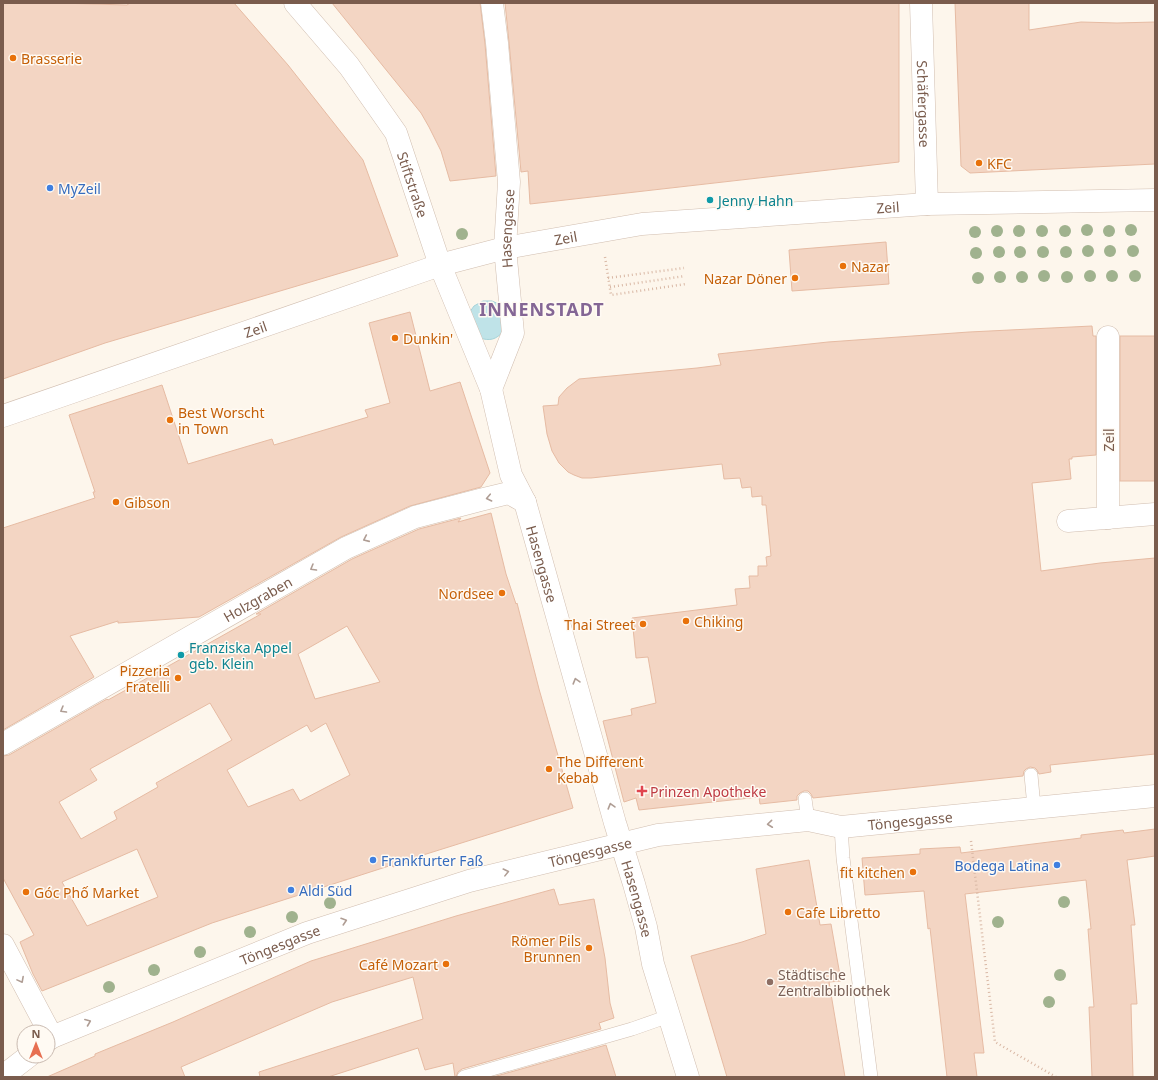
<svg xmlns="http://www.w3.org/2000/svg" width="1158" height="1080" font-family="'Noto Sans',sans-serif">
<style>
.water{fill:#bfe3e8;stroke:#a5d3da}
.building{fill:#f3d5c3;stroke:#e6bba3;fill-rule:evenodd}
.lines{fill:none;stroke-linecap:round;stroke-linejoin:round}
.lane-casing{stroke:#d1beb0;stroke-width:14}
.street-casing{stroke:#d1beb0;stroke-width:23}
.path{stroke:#d9b8a5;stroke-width:2.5;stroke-dasharray:1 3;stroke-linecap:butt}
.lane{stroke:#fff;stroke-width:13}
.street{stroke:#fff;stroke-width:22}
.tree{fill:#a0b28e}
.oneway{stroke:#af9d94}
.food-dot{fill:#e8710a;stroke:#fffaf3;stroke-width:1.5}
.shop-dot{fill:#3f7fe0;stroke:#fffaf3;stroke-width:1.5}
.culture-dot{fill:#0f9aa8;stroke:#fffaf3;stroke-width:1.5}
.health-dot{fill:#e0444e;stroke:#fffaf3;stroke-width:1.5}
.education-dot{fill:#8d6e63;stroke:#fffaf3;stroke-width:1.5}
.labels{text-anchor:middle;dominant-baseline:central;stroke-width:3;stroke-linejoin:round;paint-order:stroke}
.food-label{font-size:14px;fill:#c56008;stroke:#fffaf3;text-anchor:start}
.street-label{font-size:14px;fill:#7a5c4d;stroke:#fffaf3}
.shop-label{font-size:14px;fill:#366cbe;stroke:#fffaf3;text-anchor:start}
.culture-label{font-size:14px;fill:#0d838f;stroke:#fffaf3;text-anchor:start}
.health-label{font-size:14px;fill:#be3a42;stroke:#fffaf3;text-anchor:start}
.education-label{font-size:14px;fill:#785e54;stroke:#fffaf3;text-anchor:start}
.district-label{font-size:18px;font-weight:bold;letter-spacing:1px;fill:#846695;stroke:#fffaf3}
</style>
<rect width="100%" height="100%" fill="#fdf6ec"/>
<path class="water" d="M483 301H492L501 305 504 331C495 340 491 341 479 338L469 313 474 306Z"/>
<g class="building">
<path d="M3 3H59L127 5 130 3H234L288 65 363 160 398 256 105 343 3 379Z"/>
<path d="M332 3H480L485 44 496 176 450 181 441 151 429 127 421 113Z"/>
<path d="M505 3H899V162L530 204 528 171 521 172 509 42Z"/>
<path d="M955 3H1029V30L1081 22 1117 23 1155 22V164L970 173 961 166Z"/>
<path d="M886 242 889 284 792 291 789 250Z"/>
<path d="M410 312 430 391 460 382 490 473 481 487 410 506 341 537 199 617 118 623V621L70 636 94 677 3 730V528L95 498 93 492H95L69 415 162 385 188 464 272 439 274 445 368 417 365 410 390 403 369 323Z"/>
<path d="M1092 326 1093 336H1096V455L1072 457V459H1069L1071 479 1032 483 1041 571 1100 563 1155 558V754L1050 765 1051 772 1039 774 1037 770 1035 768 1030 767 1026 769 1024 771 1023 776 813 798 811 794 808 791H804L800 793 797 796V800L760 804 759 797 639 810 636 798 624 802 603 721 632 715 631 709 656 703 648 657 636 658 632 618 737 605 735 589 750 588 749 576H758V566H767L766 557 771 556 766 505H762V496L752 497 751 487 742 488 740 478 724 479 722 464 591 478H582L574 475 568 472 559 463 552 451 547 434 543 406 558 405 559 397 567 388 579 379 697 368 721 365 718 354 828 342 969 332Z"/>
<rect x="1120" y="336" width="35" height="145"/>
<path d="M491 513 506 574 516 604 517 603 539 689 573 808 420 856 421 858 393 867 392 865 212 923 42 991 33 974 20 942 34 935 3 878V756L9 755 107 699 108 700 261 614H256L352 559 419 529 461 518 458 522ZM347 626 380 682 315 699 298 654ZM210 703 232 740 156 783 158 787 114 812 117 819 81 839 59 802 97 780 90 769ZM326 723 350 775 300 801 293 789 248 807 227 770 307 725 311 732ZM137 849 158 897 87 926 62 882Z"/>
<path d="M1155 829V856L1127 860 1135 925H1131L1137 1004H1131L1133 1077H1092L1089 1007H1094L1088 929H1091L1086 880 965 894 984 1053H974L977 1077H947L930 928 928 929 924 891 865 895 862 858 920 854V849L960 847 961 853 1081 838V835L1123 830 1124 833Z"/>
<path d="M809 860 820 925 831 924 841 981 829 982 845 1077H727L691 956 742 942 766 934 756 869Z"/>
<path d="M554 889 559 905 594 899 605 958 610 1003 614 1018 599 1023 601 1029 462 1069 458 1072 456 1077H455L453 1063 425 1070 418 1048 328 1077H260L259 1072 423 1019 413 977 332 1002 181 1067 185 1077H47L95 1056V1054L173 1022 311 961 456 916Z"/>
<path d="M606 1045 616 1077H493Z"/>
</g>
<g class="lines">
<defs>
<g id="lane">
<path d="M1031 775 1034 807"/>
<path d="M805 799 808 820"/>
<path d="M841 827 843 858 871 1077"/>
<path d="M464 1077 632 1029 669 1016"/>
</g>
<g id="street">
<path id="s1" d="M295 3 349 66 396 133 440 265 491 389 511 475 525 502 615 823 634 884 646 927 653 964 688 1077"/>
<path id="s2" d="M921 3 927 204"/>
<path d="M1108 337V518"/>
<path id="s3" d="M491 389 513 333 505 248 509 182 497 43 492 3"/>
<path id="s4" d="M3 416 440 265 505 248 642 224 927 204 1155 200"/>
<path d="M1068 521 1155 514"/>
<path id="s5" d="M3 744 346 548 415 517 480 500 509 493 525 502"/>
<path d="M3 945 52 1037"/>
<path id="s6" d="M48 1040 52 1037 307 933 469 881 658 835 808 820 841 827 1155 796"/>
<path d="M3 1076 29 1056"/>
</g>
</defs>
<use href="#lane" class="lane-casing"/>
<use href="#street" class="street-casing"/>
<g class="path">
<path d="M605 257 611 295 686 284"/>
<path d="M608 278 684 268"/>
<path d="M610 287 685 276"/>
<path d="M971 841 995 1042 1056 1077"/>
</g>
<use href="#lane" class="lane"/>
<use href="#street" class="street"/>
</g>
<g class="tree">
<circle cx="1087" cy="230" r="6"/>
<circle cx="1131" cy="230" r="6"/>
<circle cx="997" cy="231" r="6"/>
<circle cx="1019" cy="231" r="6"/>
<circle cx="1042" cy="231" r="6"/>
<circle cx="1065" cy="231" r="6"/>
<circle cx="1109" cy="231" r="6"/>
<circle cx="975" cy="232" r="6"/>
<circle cx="462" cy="234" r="6"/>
<circle cx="1088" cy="251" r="6"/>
<circle cx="1110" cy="251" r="6"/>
<circle cx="1133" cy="251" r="6"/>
<circle cx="999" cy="252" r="6"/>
<circle cx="1020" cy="252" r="6"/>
<circle cx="1043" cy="252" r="6"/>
<circle cx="1066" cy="252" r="6"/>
<circle cx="976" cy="253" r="6"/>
<circle cx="1044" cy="276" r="6"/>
<circle cx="1090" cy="276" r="6"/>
<circle cx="1112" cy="276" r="6"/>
<circle cx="1135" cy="276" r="6"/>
<circle cx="1000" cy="277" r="6"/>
<circle cx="1022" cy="277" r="6"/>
<circle cx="1067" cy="277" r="6"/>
<circle cx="978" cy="278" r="6"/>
<circle cx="1064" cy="902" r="6"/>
<circle cx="330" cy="903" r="6"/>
<circle cx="292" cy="917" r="6"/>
<circle cx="998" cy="922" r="6"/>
<circle cx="250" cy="932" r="6"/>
<circle cx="200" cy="952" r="6"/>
<circle cx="154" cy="970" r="6"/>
<circle cx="1060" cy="975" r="6"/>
<circle cx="109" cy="987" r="6"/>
<circle cx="1049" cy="1002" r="6"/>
</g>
<defs><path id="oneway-chevron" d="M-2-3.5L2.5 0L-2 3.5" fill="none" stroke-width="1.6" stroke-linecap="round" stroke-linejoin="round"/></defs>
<g class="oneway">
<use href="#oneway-chevron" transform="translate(489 498) rotate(168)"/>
<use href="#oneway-chevron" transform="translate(366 539) rotate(156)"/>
<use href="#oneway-chevron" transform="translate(313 568) rotate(150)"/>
<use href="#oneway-chevron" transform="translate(576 681) rotate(-106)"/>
<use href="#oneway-chevron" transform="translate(63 710) rotate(150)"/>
<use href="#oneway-chevron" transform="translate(611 806) rotate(-106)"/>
<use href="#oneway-chevron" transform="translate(770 824) rotate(174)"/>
<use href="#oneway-chevron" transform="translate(506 872) rotate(-14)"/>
<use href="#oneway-chevron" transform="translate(344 921) rotate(-18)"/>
<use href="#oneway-chevron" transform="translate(21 980) rotate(62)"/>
<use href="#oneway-chevron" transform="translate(88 1022) rotate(-22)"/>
</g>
<g class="food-dot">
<circle cx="13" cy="58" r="4"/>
<circle cx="979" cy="163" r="4"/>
<circle cx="843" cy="266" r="4"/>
<circle cx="795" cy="278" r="4"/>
<circle cx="395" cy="338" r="4"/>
<circle cx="170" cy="420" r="4"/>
<circle cx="116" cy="502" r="4"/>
<circle cx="502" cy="593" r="4"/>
<circle cx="686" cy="621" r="4"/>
<circle cx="643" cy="624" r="4"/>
<circle cx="178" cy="678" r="4"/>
<circle cx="549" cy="769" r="4"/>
<circle cx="913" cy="872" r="4"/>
<circle cx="26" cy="892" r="4"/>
<circle cx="788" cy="912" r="4"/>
<circle cx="589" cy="948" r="4"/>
<circle cx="446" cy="964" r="4"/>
</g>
<g class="shop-dot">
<circle cx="50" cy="188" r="4"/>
<circle cx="373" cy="860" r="4"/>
<circle cx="1057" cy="865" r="4"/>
<circle cx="291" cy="890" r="4"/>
</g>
<g class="culture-dot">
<circle cx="710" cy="200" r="4"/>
<circle cx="181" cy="655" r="4"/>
</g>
<path class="health-dot" d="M640 785h4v4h4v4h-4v4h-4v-4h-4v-4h4z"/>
<circle class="education-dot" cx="770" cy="982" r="4"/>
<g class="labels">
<g class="food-label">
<text x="21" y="58">Brasserie</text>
<text x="987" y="163">KFC</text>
<text x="851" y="266">Nazar</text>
<text x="787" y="278" text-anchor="end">Nazar Döner</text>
<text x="403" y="338">Dunkin'</text>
<text x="178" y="412">Best Worscht<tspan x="178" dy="16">in Town</tspan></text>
<text x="124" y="502">Gibson</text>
<text x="494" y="593" text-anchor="end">Nordsee</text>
<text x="694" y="621">Chiking</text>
<text x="635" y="624" text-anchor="end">Thai Street</text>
<text x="170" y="670" text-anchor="end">Pizzeria<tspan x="170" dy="16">Fratelli</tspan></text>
<text x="557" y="761">The Different<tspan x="557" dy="16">Kebab</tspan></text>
<text x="905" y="872" text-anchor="end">fit kitchen</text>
<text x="34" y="892">Góc Phố Market</text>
<text x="796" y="912">Cafe Libretto</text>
<text x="581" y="940" text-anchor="end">Römer Pils<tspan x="581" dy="16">Brunnen</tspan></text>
<text x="438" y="964" text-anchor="end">Café Mozart</text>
</g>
<g class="street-label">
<text stroke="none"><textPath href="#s2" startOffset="101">Schäfergasse</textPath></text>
<text stroke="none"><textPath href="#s1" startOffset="219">Stiftstraße</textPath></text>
<text stroke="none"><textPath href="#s4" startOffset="915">Zeil</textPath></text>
<text stroke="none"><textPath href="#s3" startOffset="165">Hasengasse</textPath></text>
<text stroke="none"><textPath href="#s4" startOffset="591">Zeil</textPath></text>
<text stroke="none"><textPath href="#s4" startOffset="267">Zeil</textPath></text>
<text transform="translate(1108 440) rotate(-90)">Zeil</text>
<text stroke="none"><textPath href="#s1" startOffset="621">Hasengasse</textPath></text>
<text stroke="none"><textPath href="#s5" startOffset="293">Holzgraben</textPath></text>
<text stroke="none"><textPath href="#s6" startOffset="899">Töngesgasse</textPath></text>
<text stroke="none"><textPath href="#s6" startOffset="575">Töngesgasse</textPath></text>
<text stroke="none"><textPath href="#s1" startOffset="969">Hasengasse</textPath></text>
<text stroke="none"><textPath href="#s6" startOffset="251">Töngesgasse</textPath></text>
</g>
<g class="shop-label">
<text x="58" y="188">MyZeil</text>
<text x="381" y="860">Frankfurter Faß</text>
<text x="1049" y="865" text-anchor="end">Bodega Latina</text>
<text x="299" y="890">Aldi Süd</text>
</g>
<g class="culture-label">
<text x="718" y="200">Jenny Hahn</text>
<text x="189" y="647">Franziska Appel<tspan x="189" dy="16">geb. Klein</tspan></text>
</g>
<g class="health-label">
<text x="650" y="791">Prinzen Apotheke</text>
</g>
<g class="education-label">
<text x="778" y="974">Städtische<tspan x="778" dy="16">Zentralbibliothek</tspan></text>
</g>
<g class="district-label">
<text x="542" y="309">INNENSTADT</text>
</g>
</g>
<rect width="1158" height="1080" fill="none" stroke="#7a5c4d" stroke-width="8"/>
<g transform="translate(36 1044)"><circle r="19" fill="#fffaf3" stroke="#cabbb1"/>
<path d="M0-3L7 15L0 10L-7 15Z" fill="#e76f51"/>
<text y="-6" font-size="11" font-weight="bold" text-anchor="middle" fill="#7a5c4d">N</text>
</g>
</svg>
